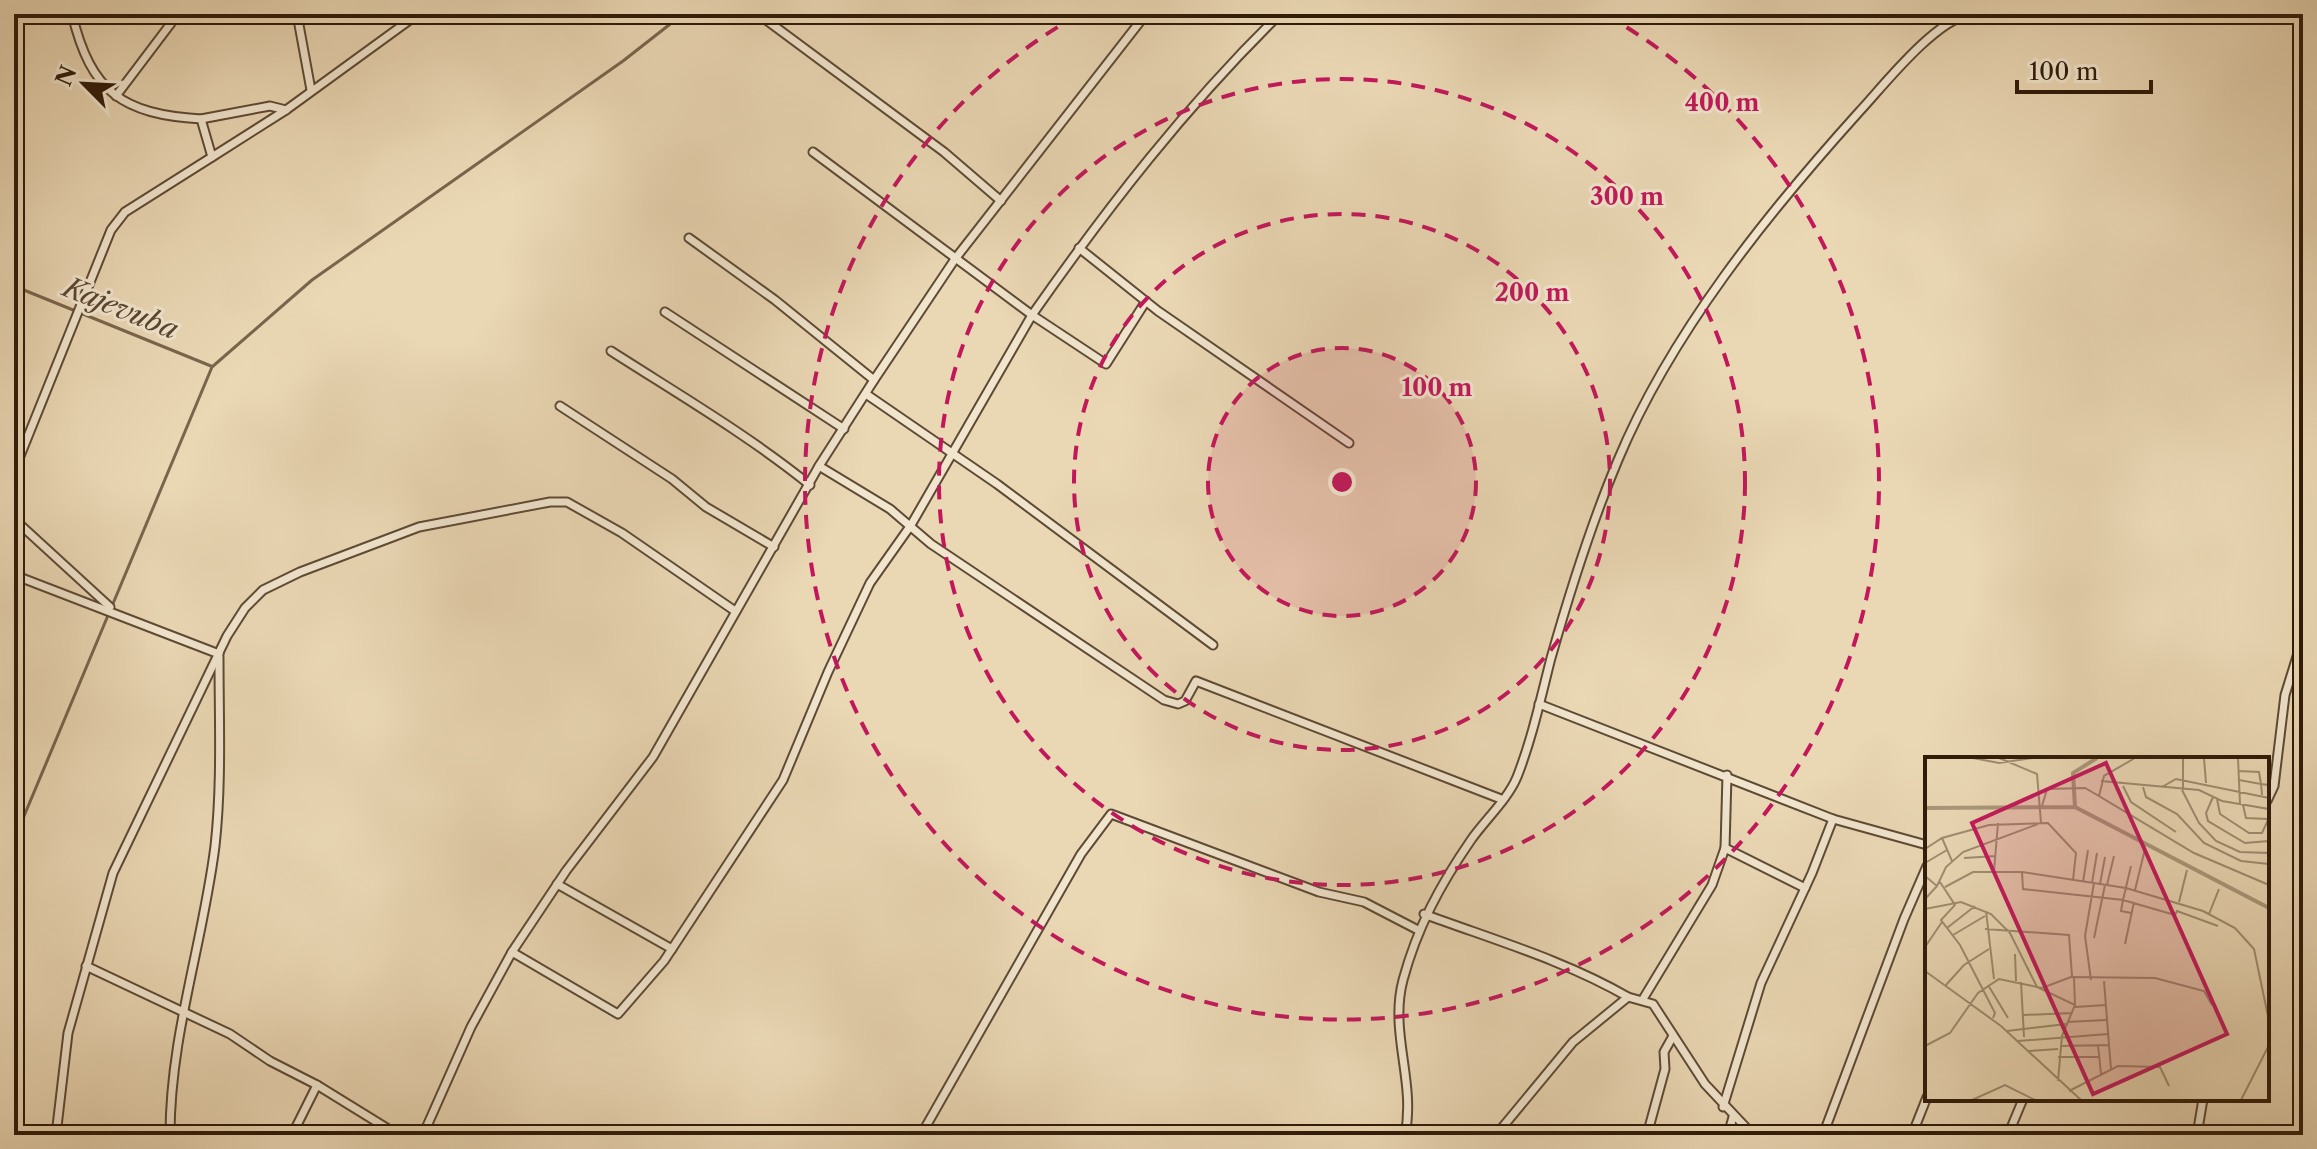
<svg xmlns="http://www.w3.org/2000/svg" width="2317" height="1149" font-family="'Libre Caslon Text',serif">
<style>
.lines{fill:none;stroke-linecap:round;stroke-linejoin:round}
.stream{stroke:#79654d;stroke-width:3}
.street-casing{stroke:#5e4a34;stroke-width:11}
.street{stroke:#f1e5ce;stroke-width:7}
.ring{fill:none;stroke:#c2185b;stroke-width:4;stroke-dasharray:14 10}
.labels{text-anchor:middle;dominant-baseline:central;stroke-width:6;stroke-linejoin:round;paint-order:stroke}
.water-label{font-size:28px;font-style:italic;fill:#5a4631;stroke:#f1e5ce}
.inset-river{fill:none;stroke:#aa977a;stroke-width:4}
.inset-road{fill:none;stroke:#9f8c70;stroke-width:2}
.view{fill:#c2185b;fill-opacity:0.15;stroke:#c2185b;stroke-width:4}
.inset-edge{fill:none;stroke:#2f1b09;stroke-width:4}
.centre{fill:#c2185b;stroke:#f1e5ce;stroke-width:4}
.ring-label{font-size:24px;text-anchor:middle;font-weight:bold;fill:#c2185b;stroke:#f1e5ce;stroke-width:6;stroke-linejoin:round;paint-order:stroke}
</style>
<rect width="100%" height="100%" fill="#ead7b4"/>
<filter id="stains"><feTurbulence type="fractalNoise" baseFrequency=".0025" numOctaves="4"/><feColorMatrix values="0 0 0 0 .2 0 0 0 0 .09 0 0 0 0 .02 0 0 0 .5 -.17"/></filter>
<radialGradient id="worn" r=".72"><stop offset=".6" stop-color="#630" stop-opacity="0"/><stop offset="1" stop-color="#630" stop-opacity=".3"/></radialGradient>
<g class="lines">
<g class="stream">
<path d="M14 286 211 366"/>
<path d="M112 606 212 367 312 280 623 61 683 14"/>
<path d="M14 840 109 613"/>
</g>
<defs>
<g id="street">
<path d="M72 14C91 93 123 114 201 119L212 157 286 110 418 14"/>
<path d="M297 14 311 90"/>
<path d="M758 14 944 152 1001 201"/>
<path d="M116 96 178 14"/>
<path d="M201 119 270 106 286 110"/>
<path d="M813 152 1032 315C1107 208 1187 105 1280 14"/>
<path d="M689 238 775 300 874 380"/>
<path d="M1079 248 1158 311 1349 443"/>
<path d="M665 312 844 429"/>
<path d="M611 351C678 394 748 435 810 485"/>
<path d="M866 394 997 484 1213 645"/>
<path d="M560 406 672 479 706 507 774 547"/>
<path d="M819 466 890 509 931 544 1164 700 1178 704 1185 701 1196 681 1501 799"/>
<path d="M14 471 111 230 125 212 212 157"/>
<path d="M14 519 110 607"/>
<path d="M14 575 219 654"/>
<path d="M1539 704 1833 819 1927 845"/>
<path d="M2267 801 2274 786 2285 695 2303 637"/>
<path d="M1725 848 1805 888"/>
<path d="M557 884 672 949"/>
<path d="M1424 914C1494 940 1564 960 1628 997"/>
<path d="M512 952 618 1014 664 961 783 780 828 672 870 583 911 525 1032 315 1106 364 1146 301"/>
<path d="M86 966 230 1034 270 1061 317 1085 398 1135"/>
<path d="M1643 999 1712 885 1725 848 1727 775"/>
<path d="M1723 1107 1761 983 1812 873 1833 819"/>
<path d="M56 1135 68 1033 113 873 227 636 245 608 263 590 300 572 419 527 550 502H567L622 533 735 611"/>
<path d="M170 1135C170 1036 203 943 215 846 222 784 219 720 219 657"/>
<path d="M292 1135 317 1085"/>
<path d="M423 1135 471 1027 512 952 566 871 653 757 819 466 874 380 955 259 1146 14"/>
<path d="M921 1135 1081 854 1111 814 1319 892 1364 902 1418 930"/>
<path d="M1405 1135C1416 1082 1389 1033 1403 980 1417 928 1440 885 1471 840 1485 820 1508 799 1517 777 1532 739 1541 697 1551 658 1570 591 1591 524 1618 460 1671 333 1767 214 1859 112 1884 85 1934 21 1970 14"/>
<path d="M1496 1135 1573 1042 1628 997 1653 1004 1705 1084 1753 1135"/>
<path d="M1647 1135 1665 1069 1664 1052 1673 1036"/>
<path d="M1728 1135 1733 1117"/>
<path d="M1823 1135 1904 919 1927 866"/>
<path d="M1912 1135 1927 1097"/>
<path d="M2008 1135 2023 1099"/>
<path d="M2197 1135 2203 1099"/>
</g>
</defs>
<use href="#street" class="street-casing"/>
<use href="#street" class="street"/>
</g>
<circle cx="1342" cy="482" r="134" fill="#c2185b" fill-opacity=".12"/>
<g class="ring">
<circle cx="1342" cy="482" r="134"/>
<circle cx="1342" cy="482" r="268"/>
<circle cx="1342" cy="482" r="403"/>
<path d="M1606 15A537 537 0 1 1 1078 15"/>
</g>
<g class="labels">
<g class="water-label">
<text transform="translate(121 308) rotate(22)">Kajevuba</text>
</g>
</g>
<g transform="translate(1925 757)">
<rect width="344" height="344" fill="#ead7b4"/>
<path class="inset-river" d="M150 50 148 16 172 1M0 51 150 50 344 151"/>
<path class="inset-road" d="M48 1 74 6 107 1M74 1 112 17 116 66M210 1 179 19 174 39 269 96 344 128M258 1V33M279 1 281 26M313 1 315 47M314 14 334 15 336 27 344 28M314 23 336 27 337 38M176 24 274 33 297 44 344 52M198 29 206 45 251 75M218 30 221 40 252 57 279 86 316 104 344 107M237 30 251 22 344 41M257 33 274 66 291 84 315 95 344 96M288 40 281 56 283 64 320 86 344 84M292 42 295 57 324 76H337L344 61M318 48 321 61 343 62M117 49 122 32 160 31 174 39M17 81 27 104M0 92 17 81 64 68 123 66 151 96 148 123M39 101 71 99M0 106 22 93M206 109 198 143 250 158 252 154 293 169M69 114 73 66M97 115 98 132 198 143 196 154 206 156M0 119 12 129 0 142M15 125 30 148 16 163 35 188 70 256 68 261M158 125 163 93M167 126 172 96M175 127 180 100M182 128 189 99M12 129 21 110 38 95 113 67M20 130 48 115H97L201 131 278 154 310 171 329 192 344 264M210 133 220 92M254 145 262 113M0 152 36 145 66 157 85 176 112 230 150 248 137 279 133 324M61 154 69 222M284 157 294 132M22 171 50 149M60 172 144 178 147 219M28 178 60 159M169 181 180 128M200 187 209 145M0 190 17 165M90 197 91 224M0 214 76 269 156 343M149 220 150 248M166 223 160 179 169 126M96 225 99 280M21 228 39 208 64 192M63 228 83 261M150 250 181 248M98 258 147 256M142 265 181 263M82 274 141 267M93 284 183 277M173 288 176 317M184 288 186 312M0 289 25 276 53 236 74 222 117 231 146 220 230 221 279 234 287 248M135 289 184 288 179 224M104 294 133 292M133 300H174M144 334 193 309 235 310 244 329M47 343 80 328 110 343M316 343 344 288"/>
<path class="view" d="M181 6 302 277 168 337 47 66Z"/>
<rect width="344" height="344" class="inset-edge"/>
</g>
<circle cx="1342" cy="482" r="12" class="centre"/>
<g class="ring-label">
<text x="1722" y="111">400 m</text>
<text x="1627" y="205">300 m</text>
<text x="1532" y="301">200 m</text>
<text x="1437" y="396">100 m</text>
</g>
<rect width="2317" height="1149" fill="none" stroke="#ead7b4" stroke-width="48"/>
<rect x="16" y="16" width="2285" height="1117" fill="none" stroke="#2f1b09" stroke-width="4"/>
<rect x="24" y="24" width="2269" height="1101" fill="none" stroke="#2f1b09" stroke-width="2"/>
<g transform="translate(84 84) rotate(294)" stroke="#f1e5ce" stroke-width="6" paint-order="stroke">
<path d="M0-6L14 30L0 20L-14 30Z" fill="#2f1b09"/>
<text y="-12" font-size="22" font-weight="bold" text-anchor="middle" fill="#2f1b09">N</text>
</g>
<path d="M2017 80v12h134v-12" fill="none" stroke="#2f1b09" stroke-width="4"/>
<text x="2029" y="80" font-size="24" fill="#2f1b09" stroke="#f1e5ce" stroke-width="6" paint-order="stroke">100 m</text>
<rect width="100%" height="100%" filter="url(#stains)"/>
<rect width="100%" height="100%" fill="url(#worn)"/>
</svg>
